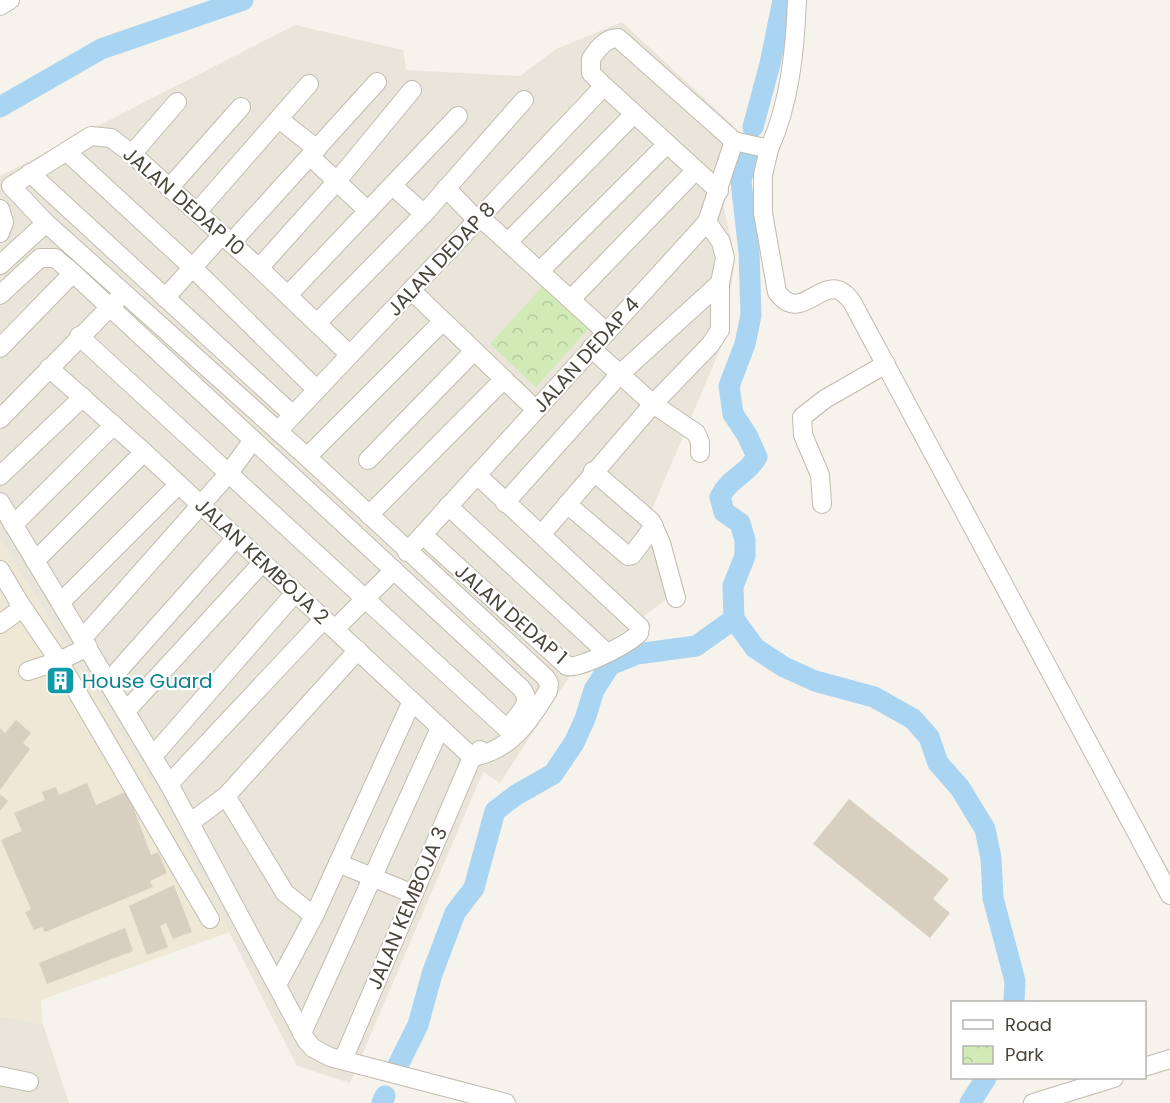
<svg xmlns="http://www.w3.org/2000/svg" width="1170" height="1103" font-family="Poppins,sans-serif">
<style>
.residential{fill:#eae5da}
.education{fill:#efe8d6}
.park{fill:url(#park-crowns)}
.lines{fill:none;stroke-linecap:round;stroke-linejoin:round}
.river{stroke:#a9d4f2;stroke-width:21}
.building{fill:#d8cfc1}
.minor-casing{stroke:#c2bbae;stroke-width:20}
.minor{stroke:#fff;stroke-width:18}
.labels{text-anchor:middle;dominant-baseline:central;stroke-width:4.5;stroke-linejoin:round;paint-order:stroke}
.street-label{font-size:20px;fill:#4b4439;stroke:#fff}
.culture-label{font-size:20px;fill:#0d838f;stroke:#fff;text-anchor:start}
</style>
<defs>
<pattern id="park-crowns" width="20" height="18" patternUnits="userSpaceOnUse" patternTransform="scale(1.5)"><rect width="20" height="18" fill="#d2eab5"/><path d="M2 6a3 3 0 1 1 6 0M12 15a3 3 0 1 1 6 0" fill="none" stroke="#b6ca9c"/></pattern>
</defs>
<rect width="100%" height="100%" fill="#f6f3ec"/>
<g class="residential">
<path d="M622 22 733 125 722 199 735 259 722 345 650 514 680 589 575 668 500 783 483 772 350 1083 297 1066 159 794 0 540V176L295 25 403 50 406 70 520 76 556 49Z"/>
<path d="M0 1016 43 1024 69 1103H0Z"/>
</g>
<path class="education" d="M0 540 159 794 230 932 41 1000 43 1024 0 1016Z"/>
<path class="park" d="M544 285 590 327 536 387 490 344Z"/>
<g class="lines">
<g class="river">
<path d="M0 107 101 49 243 0"/>
<path d="M753 127 770 64 783 0"/>
<path d="M749 145 741 182 749 252 751 315 745 344 729 386 733 414 747 435 757 457C746 476 731 476 720 497L724 512 740 523 745 540V556L733 586 734 619 755 648 784 667 815 681 874 697 913 719 929 737 938 763 960 788 985 829 991 858 993 898 1015 981 1014 1002"/>
<path d="M398 1065 418 1025 432 974 455 913 474 888 495 811 516 795 553 774 574 743 585 719 594 690 610 665 637 654 696 646 734 619"/>
<path d="M382 1103 385 1096"/>
<path d="M970 1103 986 1078"/>
</g>
</g>
<g class="building">
<path d="M62 675 67 683 60 688 54 680Z"/>
<path d="M16 720 31 733 23 743 30 749 0 790V728L5 733Z"/>
<path d="M87 783 96 805 127 791 151 855 158 852 167 873 150 881 153 887 45 932 42 927 34 930 25 912 31 909 1 840 22 831 14 813 45 800 42 792 56 787 59 795Z"/>
<path d="M0 794 8 801 0 811Z"/>
<path d="M849 799 949 879 933 899 950 913 930 938 813 844Z"/>
<path d="M174 885 192 932 173 939 166 923 160 926 168 947 147 955 129 906Z"/>
<path d="M125 928 133 951 47 984 39 963Z"/>
</g>
<g class="lines">
<defs>
<g id="minor">
<path d="M0 6 10 0"/>
<path d="M279 119 317 149"/>
<path d="M769 149 763 175V213L777 292C804 329 825 263 852 302L1170 895"/>
<path d="M67 152 193 268 317 390"/>
<path d="M132 154 177 102"/>
<path d="M311 157 368 211"/>
<path d="M30 173 293 415"/>
<path d="M393 186 424 214"/>
<path d="M169 188 241 107"/>
<path d="M446 188 477 220"/>
<path d="M719 191 604 86 591 73V59C597 49 606 38 618 38L734 141 769 149C790 103 795 50 797 0"/>
<path d="M0 209 4 222 0 233"/>
<path d="M197 212 309 84"/>
<path d="M480 217 605 331"/>
<path d="M508 242 633 115"/>
<path d="M231 243 377 82"/>
<path d="M0 265 46 223"/>
<path d="M259 268 337 181 412 90"/>
<path d="M540 271 666 145"/>
<path d="M411 290 536 410"/>
<path d="M0 295 40 258H55L73 273 521 688C533 702 521 711 512 723"/>
<path d="M288 295 458 116"/>
<path d="M165 298 222 235"/>
<path d="M571 299 695 171"/>
<path d="M317 323 424 214 524 100"/>
<path d="M79 336 507 729"/>
<path d="M0 348 73 273"/>
<path d="M591 348 653 404 696 433 700 442V453"/>
<path d="M350 355 259 268 132 154 111 138 91 136 11 186 46 223 307 457 545 677 549 683 548 691C529 722 510 751 472 757"/>
<path d="M49 368 144 452 472 757"/>
<path d="M0 419 117 300"/>
<path d="M278 431 604 86"/>
<path d="M307 457 443 321"/>
<path d="M368 460 474 351"/>
<path d="M593 471 651 521 661 543 676 598"/>
<path d="M0 476 83 397"/>
<path d="M0 502 169 784 306 1040 313 1048 330 1057 506 1103"/>
<path d="M505 503 620 374 720 283"/>
<path d="M567 504 628 556 632 555 654 526"/>
<path d="M822 504 820 475 803 435 802 417 825 399 886 364"/>
<path d="M448 506 606 652"/>
<path d="M369 515 504 379"/>
<path d="M13 525 114 425"/>
<path d="M423 535 567 666C579 670 630 643 639 633L640 627 477 475"/>
<path d="M541 535 653 404 710 345 720 330V283L725 258 721 242 707 222"/>
<path d="M407 552 707 222 734 141"/>
<path d="M35 561 144 452"/>
<path d="M0 570 19 602 18 611 0 624"/>
<path d="M19 602 59 661 210 919"/>
<path d="M61 602 178 485"/>
<path d="M335 629 394 570"/>
<path d="M82 639 229 473 253 440"/>
<path d="M28 671 59 661 88 647"/>
<path d="M109 681 236 538"/>
<path d="M127 710 262 563"/>
<path d="M153 756 295 593"/>
<path d="M169 784 324 619"/>
<path d="M226 796 285 893 314 916"/>
<path d="M191 822 226 796 358 650"/>
<path d="M338 863 413 894"/>
<path d="M277 985 314 916 412 701"/>
<path d="M302 1033 440 728"/>
<path d="M343 1060 472 757 480 750"/>
<path d="M1144 1067 1170 1059"/>
<path d="M0 1076 29 1082"/>
<path d="M1033 1103 1114 1078"/>
</g>
</defs>
<use href="#minor" class="minor-casing"/>
<use href="#minor" class="minor"/>
</g>
<defs>
<symbol id="building-square" viewBox="-11 -11 22 22"><rect x="-9" y="-9" width="18" height="18" rx="4" fill="#0f9aa8" stroke="#fff"/><path d="M-4-6H4V6H1V3H-1V6H-4ZM-2.5-4.3h1.7v1.8h-1.7ZM.8-4.3h1.7v1.8H.8ZM-2.5-1h1.7V.8h-1.7ZM.8-1h1.7V.8H.8Z" fill="#fff"/></symbol>
</defs>
<g fill-rule="evenodd">
<use href="#building-square" x="44" y="664" width="33" height="33"/>
</g>
<g class="labels">
<g class="street-label">
<text transform="translate(184 201) rotate(41)">JALAN DEDAP 10</text>
<text transform="translate(441 259) rotate(-47)">JALAN DEDAP 8</text>
<text transform="translate(586 355) rotate(-48)">JALAN DEDAP 4</text>
<text transform="translate(262 561) rotate(43)">JALAN KEMBOJA 2</text>
<text transform="translate(511 614) rotate(41)">JALAN DEDAP 1</text>
<text transform="translate(407 908) rotate(-67)">JALAN KEMBOJA 3</text>
</g>
<g class="culture-label">
<text x="82" y="681">House Guard</text>
</g>
</g>
<rect x="951" y="1001" width="195" height="78" fill="#ffffff" stroke="#b7b4b0" stroke-width="1.5"/>
<rect x="963" y="1020" width="30" height="9" fill="#ffffff" stroke="#b7b4b0" stroke-width="1.5"/>
<text x="1005" y="1031" font-size="18" fill="#4b4439">Road</text>
<rect x="963" y="1046" width="30" height="18" fill="url(#park-crowns)" stroke="#b7b4b0" stroke-width="1.5"/>
<text x="1005" y="1061" font-size="18" fill="#4b4439">Park</text>
</svg>
